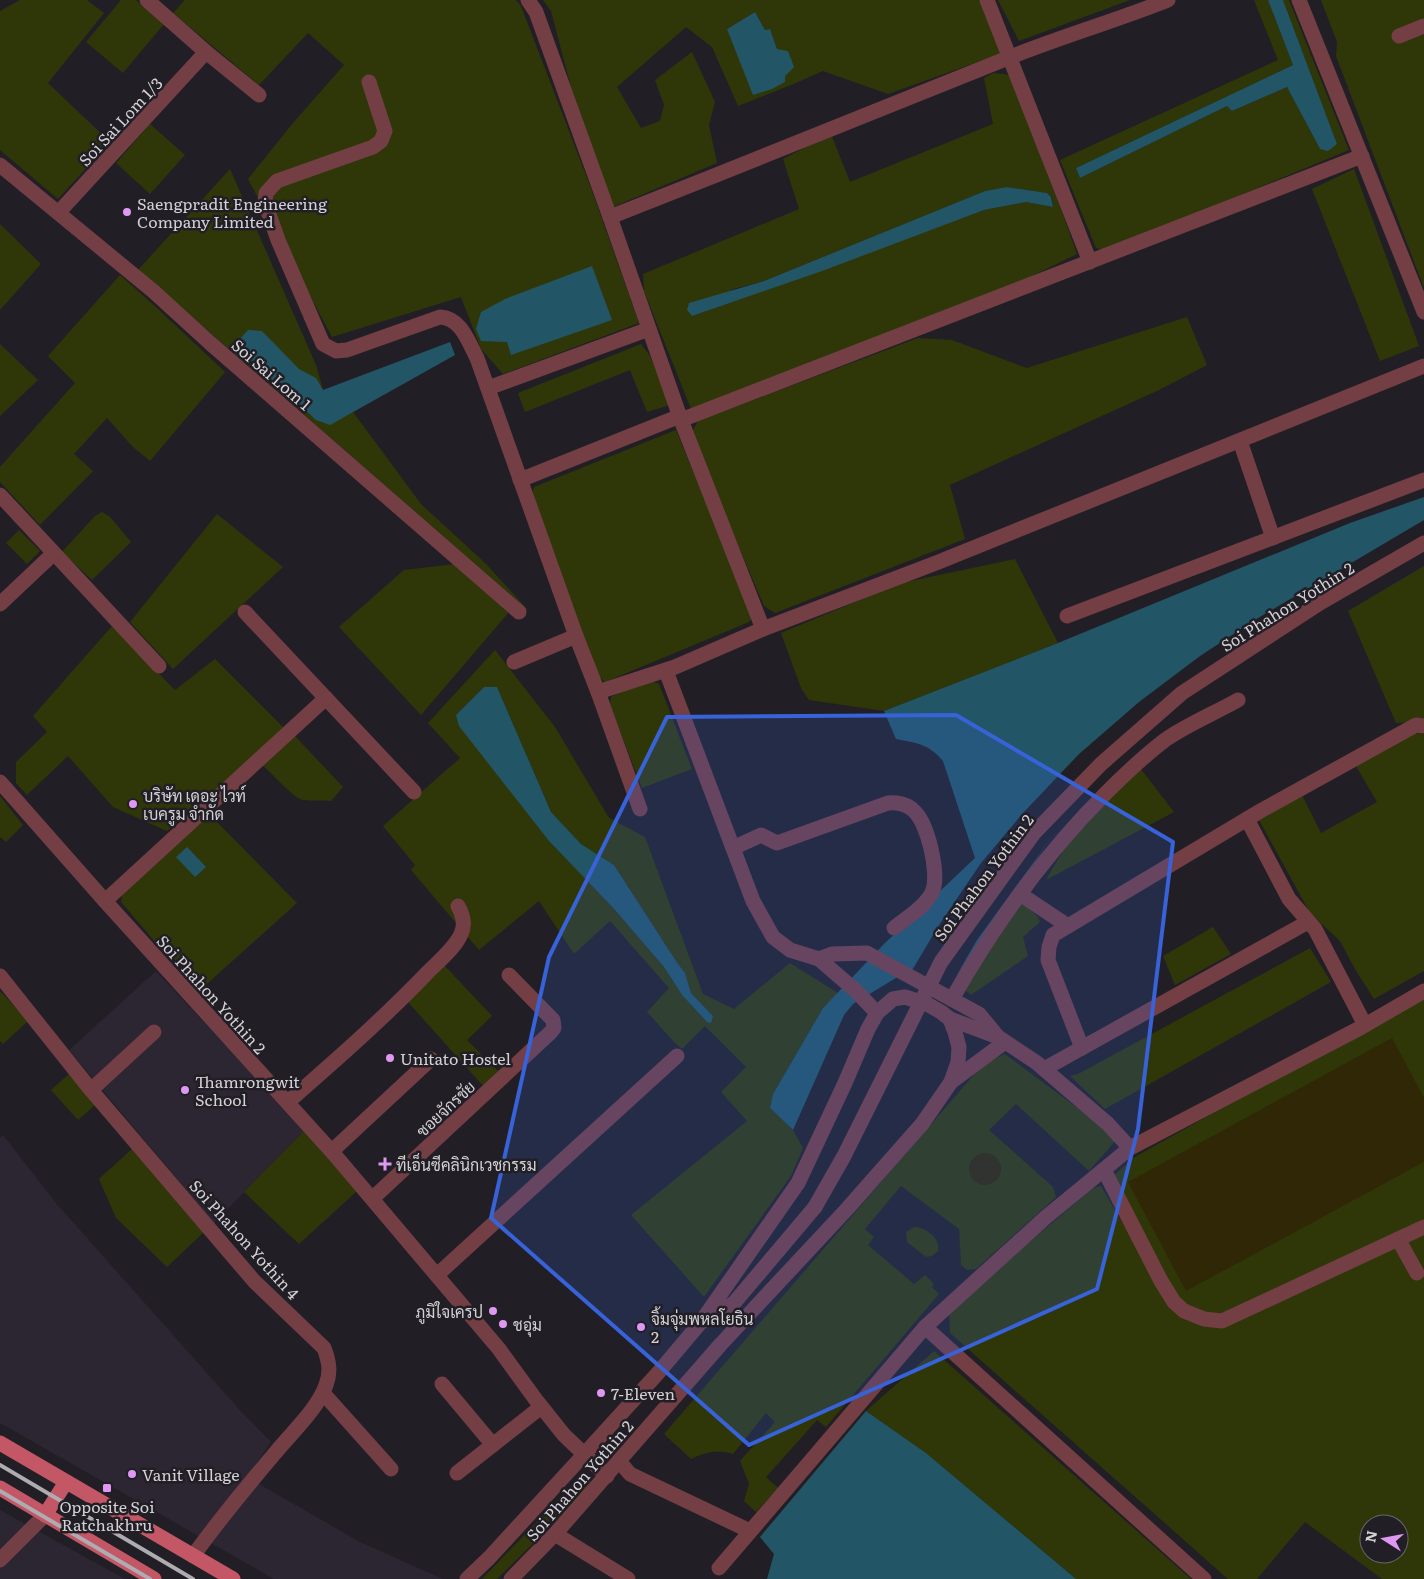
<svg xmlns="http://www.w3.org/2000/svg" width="1424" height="1579" font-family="Literata,Sarabun,serif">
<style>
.built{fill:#2b2631}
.green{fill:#2f3709;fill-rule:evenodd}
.sand{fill:#2f2705}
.water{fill:#225667}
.pier{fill:#211f25}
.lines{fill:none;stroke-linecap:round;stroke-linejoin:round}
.minor{stroke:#733e44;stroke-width:15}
.major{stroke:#c35766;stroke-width:15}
.rail{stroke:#aeacb1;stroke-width:4}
.minor-bridge{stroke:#733e44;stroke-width:15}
.marked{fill:#3862d8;fill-opacity:0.2;stroke:#3862d8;stroke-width:4;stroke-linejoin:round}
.poi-dot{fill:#df98f2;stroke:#211f25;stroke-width:2}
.labels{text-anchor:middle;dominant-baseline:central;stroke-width:5;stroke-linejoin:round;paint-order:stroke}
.street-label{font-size:16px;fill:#d3d1d5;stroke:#211f25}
.poi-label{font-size:16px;fill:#d3d1d5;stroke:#211f25;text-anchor:start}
</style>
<rect width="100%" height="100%" fill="#211f25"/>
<g class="built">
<path d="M156 971 305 1130 214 1223 69 1050Z"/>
<path d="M3 1135 56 1203 238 1408 271 1442 247 1477 360 1542 443 1579H274L0 1423V1138Z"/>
<path d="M0 1510 2 1511 125 1579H0Z"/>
</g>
<g class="green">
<path d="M20 0H87L104 13 48 83 110 142 58 199 0 150V11Z"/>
<path d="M121 0H136L164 24 123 73 86 42Z"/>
<path d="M185 0H516L521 6 592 191 639 323 503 374 481 349 461 297 332 337 248 179 293 123 344 65 308 33 259 85 173 13Z"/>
<path d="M543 0H982L1003 53 888 94 823 71 791 85 738 106 712 47 686 27 617 87 641 128 660 121 664 105 655 80 692 52 715 102 709 125 717 163 613 207 577 110 551 11ZM755 12 765 30 770 29 777 49 727 29Z"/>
<path d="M998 0H1130L1019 41Z"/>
<path d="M1254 0H1268L1293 65 1076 168 1080 178 1227 106 1232 111 1287 87 1320 149 1337 144 1283 0H1289L1349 150 1106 251 1096 248 1060 160 1278 60Z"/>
<path d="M1321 0H1424V288L1336 56 1337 42Z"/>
<path d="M994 73 1010 75 1062 212 1077 254 1030 277 691 409 644 291 643 274 799 209 783 159 831 134 850 182 993 124 984 78ZM1007 187 1047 193 1052 197 1053 207 1026 202 984 210 692 316 733 289 764 281 985 191Z"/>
<path d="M150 124 185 155 150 194 116 163Z"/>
<path d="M230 169 316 365 323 390 353 412 421 504 486 564 528 610 138 270Z"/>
<path d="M1354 169 1419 346 1380 361 1312 189Z"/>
<path d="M0 224 41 264 0 310Z"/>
<path d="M120 275 158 309 225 372 150 461 132 446 107 418 74 454 93 471 40 525 0 482V467L75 383 48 356Z"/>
<path d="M1187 317 1207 365 1159 390 950 485 965 539 775 613 764 606 691 434 698 421 918 338 952 340 1027 368Z"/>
<path d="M0 344 38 380 0 416Z"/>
<path d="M641 344 650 356 670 405 647 412 630 370 525 412 518 393Z"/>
<path d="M676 430 753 617 749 622 605 682 597 675 532 496 534 487Z"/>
<path d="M102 512 110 517 131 542 92 580 62 552 95 516Z"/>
<path d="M217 514 283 567 173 669 130 622Z"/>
<path d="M19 530 40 551 27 564 6 543Z"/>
<path d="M1015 559 1058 643 884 711 809 700 801 688 781 633 901 583Z"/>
<path d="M455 564 509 612 421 715 339 627 404 570Z"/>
<path d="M1424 566V719L1416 722 1396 723 1348 611Z"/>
<path d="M112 626 175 690 215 659 286 730 167 831 113 807 68 756 27 795 16 783V762L47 732 33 716Z"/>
<path d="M495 650 555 727 609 818 645 837 703 994 734 1009 790 963 838 993 823 1008 773 1094 770 1108 793 1130 803 1148 791 1176 704 1297 631 1215 747 1121 721 1092 746 1067 705 1026 682 1049 675 1043 647 1012 669 988 610 921 574 954 539 901 479 950 411 870 415 865 383 826 460 758 428 723ZM484 687H497L551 812 581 844 614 865 676 961 685 973 691 993 713 1016 707 1022 682 995 664 967 615 910 549 841 456 715Z"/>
<path d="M654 682 659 684 692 769 642 788 610 705 611 697 633 686Z"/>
<path d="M1421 733 1424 735V971L1374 999 1355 969 1340 941 1310 913 1259 820 1302 795 1321 833 1377 802 1356 766 1409 735Z"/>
<path d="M293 734 343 787 331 801C321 800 312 801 303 800 294 799 270 771 261 764Z"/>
<path d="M1140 768 1174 812 1046 880 1066 845Z"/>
<path d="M0 796 23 825 6 842 0 837Z"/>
<path d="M209 814 297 903 198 992 121 902 122 895Z"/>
<path d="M1022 901 1038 917 1040 922 1023 937 1028 956 971 995 962 988Z"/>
<path d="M1213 927 1231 954 1175 985 1163 956Z"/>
<path d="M1310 948 1331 982 1105 1109 1070 1076 1078 1074Z"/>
<path d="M443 964 492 1016 467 1040 500 1073 485 1088 407 1001Z"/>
<path d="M0 991 28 1021 3 1044 0 1041Z"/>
<path d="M1424 995V1220L1235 1311 1214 1315 1200 1312 1182 1302 1164 1276 1113 1176 1133 1158Z"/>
<path d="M1005 1054 1118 1138 1089 1171 1016 1104 989 1130 1053 1187 1056 1197 976 1269 967 1270 961 1265 959 1229 901 1186 865 1229 874 1237 868 1245 914 1284 925 1275 934 1284 932 1287 939 1294 826 1427 817 1420 766 1477 778 1488 756 1512 744 1501 749 1484 740 1461 775 1422 766 1413 733 1454C716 1449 707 1452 691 1459L664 1434 983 1064Z"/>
<path d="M69 1074 96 1104 78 1120 51 1090Z"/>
<path d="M305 1130 357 1191 299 1244 244 1192Z"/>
<path d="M133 1148 204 1232 167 1267 116 1218 99 1179Z"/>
<path d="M1101 1186 1174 1311 1188 1321 1218 1327 1424 1233V1579H1382L1305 1522 1257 1579H1228L950 1333 949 1311 1093 1188ZM1369 1524H1399V1554H1369Z"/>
<path d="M914 1227C926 1227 941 1239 938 1251L932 1256 926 1257 907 1242 906 1232Z"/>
<path d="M934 1351 1191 1579H1076L926 1453 866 1411Z"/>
<path d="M583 1474 591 1481 575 1502 497 1579H482Z"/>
</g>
<g class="sand">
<path d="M1392 1038 1424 1098V1162L1186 1291 1128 1182Z"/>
<circle cx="985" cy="1169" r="16"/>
</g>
<g class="water">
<path d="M1268 0H1283L1337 144 1328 151 1320 149 1287 87 1232 111 1227 106 1080 178 1076 168 1293 65Z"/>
<path d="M755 12 765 30 770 29 777 49 788 51 794 67 785 76V82L772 89 753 95 727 29Z"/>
<path d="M1007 187 1047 193 1051 197 1053 207 1026 202 984 210 822 271 692 316 687 310 689 303 764 281 985 191Z"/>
<path d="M592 266 612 320 511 355 507 342 481 341 476 329 481 312 505 299Z"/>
<path d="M248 330 262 331 299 369 316 378 323 390 450 342 455 355 330 425 316 420 244 354 239 340Z"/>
<path d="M1424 497V566L1191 703 1049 841 952 982 926 971 909 970 853 1004 844 1015 793 1130 770 1108 773 1094 823 1008 884 944 975 858 943 761C929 744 917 743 896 739L884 711 1058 643 1350 523Z"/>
<path d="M484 687H497L551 812 581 844 614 865 676 961 685 973 691 993 713 1016 711 1023 707 1022 682 995 664 967 615 910 549 841 459 726 456 715Z"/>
<path d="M187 847 206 867 195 877 176 857Z"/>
<path d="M866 1411 926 1453 1076 1579H767L774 1554 760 1537Z"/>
</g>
<path class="pier" d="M1424 520V566L1255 666 1227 685 1193 705 1130 763 1049 841 977 940 951 985 925 973 911 972 939 925 981 863 1023 813 1079 754 1139 702 1200 656 1258 618Z"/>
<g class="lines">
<g class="minor">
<path d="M147 0 206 52 259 95"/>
<path d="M528 0 536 12 610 217 681 420 763 629"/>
<path d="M987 0 1090 262"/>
<path d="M1299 0 1424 312"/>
<path d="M1399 36 1424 26"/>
<path d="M369 82 385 131 381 141 373 147 277 181 266 193 265 203 278 240 323 344 336 351 347 350 440 317C461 318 468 341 477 358L576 636 598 692"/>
<path d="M0 165 153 291 210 343 519 612"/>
<path d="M59 212 206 52"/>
<path d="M610 217C743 165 875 111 1008 58 1060 37 1115 21 1168 0"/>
<path d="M488 388 649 329"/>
<path d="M681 420 1362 156"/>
<path d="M1240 441 1273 538"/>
<path d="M520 480 680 416"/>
<path d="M0 495 159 666"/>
<path d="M0 604 53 554"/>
<path d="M245 612 414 792"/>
<path d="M1067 616 1424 480"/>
<path d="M514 662 576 636"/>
<path d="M666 671 753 901 773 937 790 950 819 959"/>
<path d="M0 782 105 901 334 1154 499 1349 536 1400 564 1435 607 1476"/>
<path d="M640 809 598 692 675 667 763 629 936 563 1424 366"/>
<path d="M1247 819 1289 899 1315 929 1365 1025"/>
<path d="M733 848 761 835 777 843 888 803C896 802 907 804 913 810 928 822 939 873 933 890 927 906 906 918 894 928"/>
<path d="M1020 894 1068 926"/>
<path d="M105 901 326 698"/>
<path d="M0 976 91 1090 254 1281 324 1348C329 1361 331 1372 326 1385 317 1410 293 1431 276 1452 247 1486 219 1520 193 1556"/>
<path d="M952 999C994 925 1045 854 1106 793 1124 775 1144 756 1165 740 1186 725 1215 713 1238 700"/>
<path d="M877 1013 856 991 819 959 832 954 867 953 979 1014 998 1037 1037 1063 1108 1124 1130 1148"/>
<path d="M950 1019 998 1037"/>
<path d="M1082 1048 1048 960 1049 947 1053 935 1262 810 1416 725 1424 726"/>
<path d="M1044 1069 1308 922"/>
<path d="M951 1082 1005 1042"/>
<path d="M91 1090 154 1032"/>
<path d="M288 1102C336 1060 384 1018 428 972 439 961 455 948 461 934 466 924 463 915 458 906"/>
<path d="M332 1151 431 1059"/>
<path d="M1104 1170 1161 1281 1174 1302 1184 1311 1204 1319 1222 1321 1424 1227"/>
<path d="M373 1198 551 1032 554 1028 553 1020 509 975"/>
<path d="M1398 1239 1417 1273"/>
<path d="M437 1275 677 1056"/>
<path d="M925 1327 1204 1579"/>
<path d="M442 1384 493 1445"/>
<path d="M323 1393 391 1469"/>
<path d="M619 1461 630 1474 750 1531"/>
<path d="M457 1473 541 1407"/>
<path d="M555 1534 628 1579"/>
<path d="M0 1560 45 1515"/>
<path d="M719 1568 925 1327 1046 1217 1079 1190 1130 1148 1360 1028 1424 991"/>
<path d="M467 1579 489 1558 579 1460 658 1373 701 1322 734 1303 815 1207"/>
<path d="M511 1579 555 1534 721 1344 847 1209 922 1124 951 1082 958 1062 959 1047 955 1032 950 1019 941 1012 927 1004 905 997 893 999 877 1013 868 1029 845 1083 798 1183 701 1322"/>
</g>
<g class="major">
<path d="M0 1443 233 1579"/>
<path d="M0 1488 154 1579"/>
<path d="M45 1515 66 1482"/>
</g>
<g class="rail">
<path d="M0 1465 193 1579"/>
<path d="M0 1491 150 1579"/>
</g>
<path class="minor-bridge" d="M815 1207 844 1156 941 962 1034 833 1101 764 1182 693 1320 603 1424 543"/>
</g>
<path class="marked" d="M956 715 1173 842 1138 1129 1097 1289 749 1445 491 1218 549 957 667 717Z"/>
<g class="poi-dot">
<circle cx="127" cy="212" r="5"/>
<circle cx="133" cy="804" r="5"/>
<circle cx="390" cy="1058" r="5"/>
<circle cx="185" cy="1090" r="5"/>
<path d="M382.5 1156.5h5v5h5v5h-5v5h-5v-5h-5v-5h5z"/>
<circle cx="493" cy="1311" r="5"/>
<circle cx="503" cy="1324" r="5"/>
<circle cx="641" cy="1327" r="5"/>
<circle cx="601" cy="1393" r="5"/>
<circle cx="132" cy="1474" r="5"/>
<rect x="102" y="1483" width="10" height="10" rx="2.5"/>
</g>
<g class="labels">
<g class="street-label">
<text transform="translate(120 121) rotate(-47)">Soi Sai Lom 1/3</text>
<text transform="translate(272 374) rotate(41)">Soi Sai Lom 1</text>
<text transform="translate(1287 606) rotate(-32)">Soi Phahon Yothin 2</text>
<text transform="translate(983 877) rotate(-53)">Soi Phahon Yothin 2</text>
<text transform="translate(212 994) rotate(48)">Soi Phahon Yothin 2</text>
<text transform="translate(445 1108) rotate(-43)">ซอยจักรชัย</text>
<text transform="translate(245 1239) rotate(48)">Soi Phahon Yothin 4</text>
<text transform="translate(579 1480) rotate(-49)">Soi Phahon Yothin 2</text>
</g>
<g class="poi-label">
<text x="137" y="203">Saengpradit Engineering<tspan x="137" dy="18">Company Limited</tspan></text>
<text x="143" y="795">บริษัท เดอะ ไวท์<tspan x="143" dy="18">เบครูม จำกัด</tspan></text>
<text x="400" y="1058">Unitato Hostel</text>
<text x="195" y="1081">Thamrongwit<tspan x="195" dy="18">School</tspan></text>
<text x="396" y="1164">ทีเอ็นซีคลินิกเวชกรรม</text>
<text x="483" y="1311" text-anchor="end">ภูมิใจเครป</text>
<text x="651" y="1318">จิ้มจุ่มพหลโยธิน<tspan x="651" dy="18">2</tspan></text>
<text x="513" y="1324">ชอุ่ม</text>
<text x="611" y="1393">7-Eleven</text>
<text x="142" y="1474">Vanit Village</text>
<text x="107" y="1506" text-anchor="middle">Opposite Soi<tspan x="107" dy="18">Ratchakhru</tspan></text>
</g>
</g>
<g transform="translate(1384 1539) rotate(281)"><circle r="24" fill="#211f25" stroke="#68666b"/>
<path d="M0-4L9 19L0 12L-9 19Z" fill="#df98f2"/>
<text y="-8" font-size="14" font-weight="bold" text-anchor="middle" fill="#d3d1d5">N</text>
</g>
</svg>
